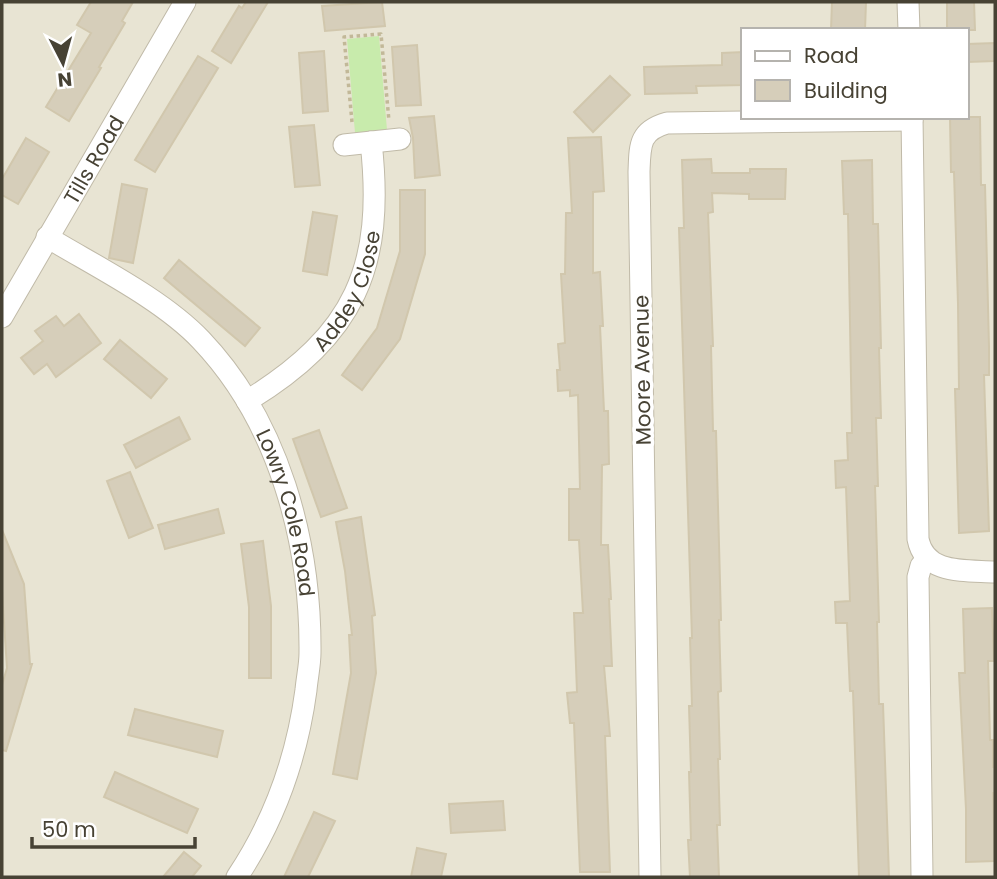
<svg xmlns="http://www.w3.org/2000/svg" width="997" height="879" font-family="Poppins,sans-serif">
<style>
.residential{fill:#e8e4d3;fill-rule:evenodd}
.green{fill:#c8ebac}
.building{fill:#d6ceba;stroke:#d1c7ad;stroke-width:2}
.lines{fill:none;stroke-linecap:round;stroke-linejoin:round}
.street-casing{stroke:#c0baa8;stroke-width:23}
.path{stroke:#c2b898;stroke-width:3.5;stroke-dasharray:3.5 3.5;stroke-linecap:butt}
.street{stroke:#fff;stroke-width:21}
.labels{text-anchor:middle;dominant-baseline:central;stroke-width:7;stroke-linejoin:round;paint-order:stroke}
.street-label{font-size:21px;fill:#474234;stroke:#fff}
</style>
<rect width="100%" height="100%" fill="#f4f1e5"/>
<path class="residential" d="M2 2H995V877H2ZM743 30H967V117H743Z"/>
<path class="green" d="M379 36 387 130 355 133 347 39Z"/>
<g class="building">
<path d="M91 2H133L122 21 125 23 99 67 101 68 69 121 46 107 91 33 77 25Z"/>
<path d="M246 2H268L231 63 212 51 239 6 242 8Z"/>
<path d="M382 2 385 26 325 31 322 6Z"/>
<path d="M832 2H866L865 30H831Z"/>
<path d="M947 2H974L975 30H947Z"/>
<path d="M995 43V61L967 62V44Z"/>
<path d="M417 45 421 105 396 106 392 47Z"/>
<path d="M324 51 328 111 303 113 299 53Z"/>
<path d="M743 52V85L696 86 697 93 645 94 644 67 722 65V53Z"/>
<path d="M198 56 218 68 155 172 135 160Z"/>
<path d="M610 76 630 95 593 132 574 112Z"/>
<path d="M434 116 440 175 415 178 413 138 409 118Z"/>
<path d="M950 117H980L981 185H985L989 347V375H984L989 531 959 533 955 389H959L958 304 954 172H951Z"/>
<path d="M314 125 320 185 295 187 289 127Z"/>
<path d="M601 137 604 191 593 192V273L600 272 603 326H600L604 411H608L609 464 602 465 601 545H608L611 599H609L612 666H604L610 736H605L610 872H580L574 723H570L567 693 577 692 574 613H583L579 540H569V489H580L578 395 570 396V390L558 391 557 370H560L558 344 565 343 561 274H565L566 213H572L568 138Z"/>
<path d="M26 138 49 152 18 204 2 195V179Z"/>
<path d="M711 159 712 173H750V169H786L785 199H749V194L712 193 713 212 708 213 713 346H711L713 431H716L721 620H719L721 691 718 692 720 759H718L720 825H717L719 877H690L688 840H691L689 772H691L689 706H692L690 638H692L679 228H684L682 160Z"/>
<path d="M872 160 873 224H878L881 348H879L881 418H876L878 486H875L879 622H877L879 704H883L889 877H859L853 691H850L847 623H836L835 602 850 601 846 487 836 488 835 461 848 460 847 433H852L848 214H844L842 161Z"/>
<path d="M122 184 147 189 133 263 109 258Z"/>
<path d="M400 190H425V254L400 339 362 390 342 375 377 328 400 251Z"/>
<path d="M313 212 337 216 327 275 303 271Z"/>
<path d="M179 260 260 328 245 346 164 278Z"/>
<path d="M79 314 101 343 56 377 47 364 34 374 21 358 43 341 35 331 56 316 64 326Z"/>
<path d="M120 340 167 379 151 398 104 359Z"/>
<path d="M179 417 190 439 136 468 124 445Z"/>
<path d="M319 430 347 508 321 517 293 439Z"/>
<path d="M130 472 153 528 129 538 107 481Z"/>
<path d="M218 509 224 533 165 549 158 525Z"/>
<path d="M361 517 375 615 372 616 376 673 357 779 333 774 351 673 349 635H352L345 571 336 522Z"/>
<path d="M2 530 24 584 30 664H32L6 751 2 750V685L7 668 2 592Z"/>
<path d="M263 541 271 606V678H249V607L241 544Z"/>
<path d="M992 608 994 661H988L990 740H993V767H995V793H993L995 861 966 862V809L959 673H965L963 609Z"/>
<path d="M135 709 223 731 217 757 128 735Z"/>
<path d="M115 772 198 809 187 833 104 797Z"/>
<path d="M503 801 505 830 451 833 449 804Z"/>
<path d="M314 812 335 821 322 848 308 877H284Z"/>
<path d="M417 848 446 854 441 877H411Z"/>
<path d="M184 852 201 866 192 877H163Z"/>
</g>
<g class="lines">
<defs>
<g id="street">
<path d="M908 2 909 30"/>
<path d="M912 117 918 539C925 575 965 570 995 572"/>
<path d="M344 145 400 139"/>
<path id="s1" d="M47 237C95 266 162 299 201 340 279 422 311 542 310 653 310 665 307 678 306 690 297 757 275 820 237 877"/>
<path id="s2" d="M2 317 185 2"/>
<path id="s3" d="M247 401C355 335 385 267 371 142"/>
<path d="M650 877 639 172C640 145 639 131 667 123L912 120"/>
<path d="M922 877 918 577 921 566 927 560"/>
</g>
</defs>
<use href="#street" class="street-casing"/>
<path class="path" d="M352 122 344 37 381 34 389 121"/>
<use href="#street" class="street"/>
</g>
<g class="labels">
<g class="street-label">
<text stroke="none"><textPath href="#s2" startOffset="182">Tills Road</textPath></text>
<text stroke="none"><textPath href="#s3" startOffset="154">Addey Close</textPath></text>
<text transform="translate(642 370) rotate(-91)">Moore Avenue</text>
<text stroke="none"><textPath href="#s1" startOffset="382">Lowry Cole Road</textPath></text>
</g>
</g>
<rect width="997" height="879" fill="none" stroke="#474234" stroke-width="7"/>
<rect x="741" y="28" width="228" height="91" fill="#ffffff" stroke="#b5b3ae" stroke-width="2"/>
<rect x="755" y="51" width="35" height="10" fill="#ffffff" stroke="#b5b3ae" stroke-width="2"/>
<text x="804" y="63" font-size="21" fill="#474234">Road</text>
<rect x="755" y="80" width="35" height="21" fill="#d6ceba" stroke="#b5b3ae" stroke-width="2"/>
<text x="804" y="98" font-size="21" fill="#474234">Building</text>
<g transform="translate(63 63) rotate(174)" stroke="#ffffff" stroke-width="5" paint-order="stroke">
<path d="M0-5L12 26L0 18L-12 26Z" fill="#474234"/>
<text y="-10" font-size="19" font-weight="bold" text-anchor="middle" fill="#474234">N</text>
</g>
<path d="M32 837v10h163v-10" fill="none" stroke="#474234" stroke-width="3.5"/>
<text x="42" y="837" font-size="21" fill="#474234" stroke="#ffffff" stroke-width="5" paint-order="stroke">50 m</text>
</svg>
